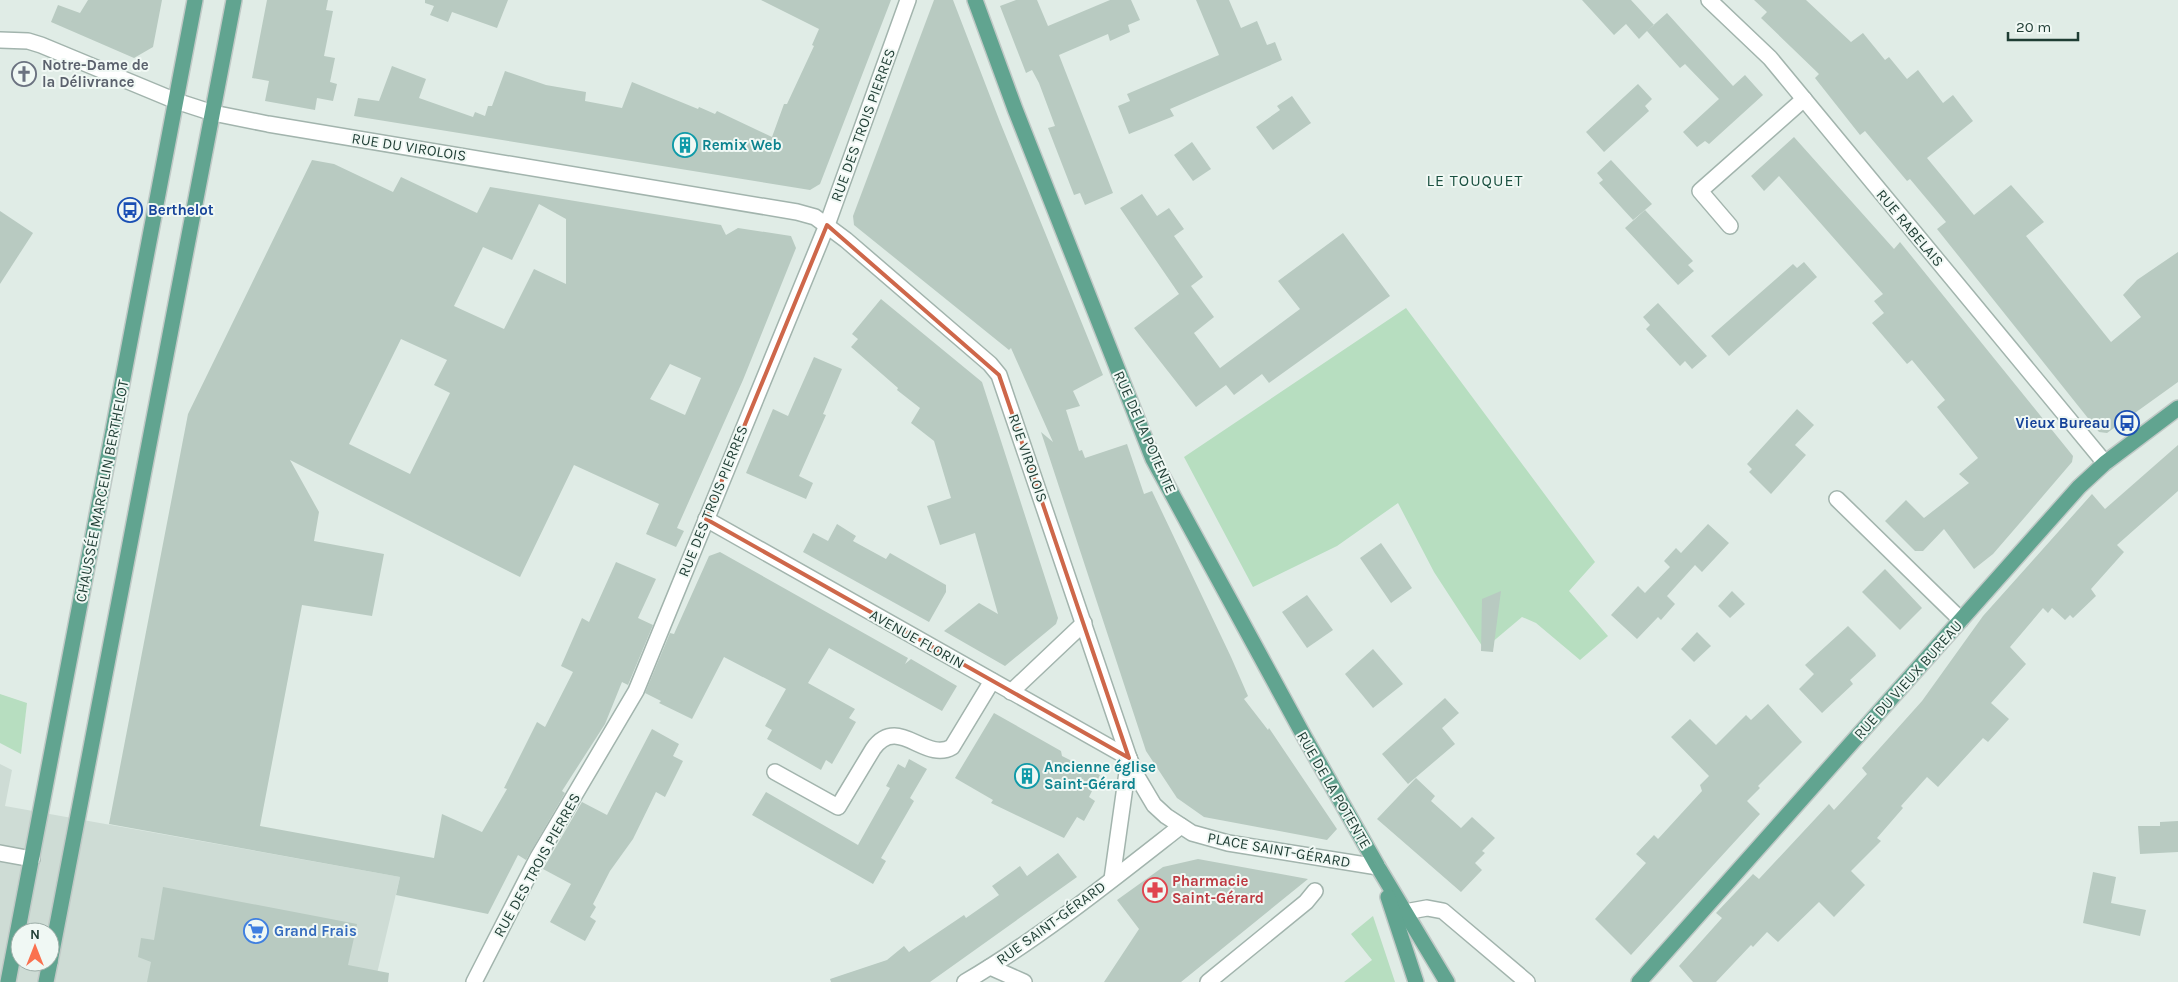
<svg xmlns="http://www.w3.org/2000/svg" width="2178" height="982" font-family="Karla,sans-serif">
<style>
.built{fill:#cedcd5;fill-rule:evenodd}
.green{fill:#b7dec0}
.building{fill:#b8cac1;fill-rule:evenodd}
.lines{fill:none;stroke-linecap:round;stroke-linejoin:round}
.minor-casing{stroke:#a2b4ad;stroke-width:18}
.major-casing{stroke:#c0c9c6;stroke-width:18}
.minor{stroke:#fff;stroke-width:15}
.major{stroke:#61a490;stroke-width:15}
.marked{fill:none;stroke:#ce674a;stroke-width:4;stroke-linejoin:round}
.labels{text-anchor:middle;dominant-baseline:central;stroke-width:4;stroke-linejoin:round;paint-order:stroke}
.worship-label{font-size:15px;font-weight:bold;fill:#5b616d;stroke:#f0f8f4;text-anchor:start}
.street-label{font-size:15px;fill:#1f3d34;stroke:#f0f8f4}
.culture-label{font-size:15px;font-weight:bold;fill:#0d838f;stroke:#f0f8f4;text-anchor:start}
.transit-label{font-size:15px;font-weight:bold;fill:#164399;stroke:#f0f8f4;text-anchor:start}
.health-label{font-size:15px;font-weight:bold;fill:#be3a42;stroke:#f0f8f4;text-anchor:start}
.shop-label{font-size:15px;font-weight:bold;fill:#366cbe;stroke:#f0f8f4;text-anchor:start}
.neighbourhood-label{font-size:16px;letter-spacing:1px;fill:#1a5040;stroke:#f0f8f4}
</style>
<rect width="100%" height="100%" fill="#e0ece6"/>
<path class="built" d="M0 764 12 770 5 806 400 877 375 982H0ZM20 932H50V962H20Z"/>
<g class="green">
<path d="M1406 308 1595 562 1569 591 1608 636 1580 660 1536 623 1522 617 1484 649 1434 572 1398 503 1337 546 1253 587 1184 457Z"/>
<path d="M0 694 27 703 21 754 0 743Z"/>
<path d="M1373 916 1395 982H1344L1372 960 1351 934Z"/>
</g>
<g class="building">
<path d="M88 0H162L153 47 134 58 51 22 58 5 80 13Z"/>
<path d="M267 0H328L326 10 333 11 324 56 335 58 330 82 337 84 333 101 317 98 315 110 265 101 269 81 252 78Z"/>
<path d="M425 0H508L497 28 452 12 448 22 430 15 434 6 425 3Z"/>
<path d="M761 0H891L820 184 810 190 354 116 358 98 379 101 392 66 426 79 419 98 473 117 475 112 485 116 488 106H492L505 71 546 85 586 92 585 101 622 108 632 82 698 109 699 107 715 114 717 111 772 137 784 104H787L814 46 812 45 819 29Z"/>
<path d="M934 0H953L1000 122 1103 375 1073 391 1080 406 1066 410 1079 451 1082 450 1085 458 1127 444 1144 494 1152 491 1231 657 1248 696 1244 699 1268 730 1269 728 1337 829 1327 840 1204 817 1177 798 1146 751 1041 432 1053 442 1011 348 1009 350 854 225 853 216Z"/>
<path d="M1016 0H1037L1048 26 1110 0H1131L1140 20 1128 25 1130 32 1110 41 1108 34 1059 55 1113 193 1085 205 1080 193 1074 195 1048 128 1055 126 1039 83 1032 70 1026 73 1000 6Z"/>
<path d="M1196 0H1229L1241 28 1257 21 1267 45 1275 42 1282 60 1170 109 1174 116 1129 134 1118 106 1130 101 1127 94 1219 55Z"/>
<path d="M1582 0H1631L1654 25 1648 30 1667 13 1733 86 1745 75 1763 95 1709 144 1705 141 1697 147 1683 132 1719 99 1685 64 1680 68 1647 31 1639 39 1626 24 1614 35Z"/>
<path d="M1754 0H1806L1851 42 1863 33 1885 60 1889 57 1907 79 1918 70 1943 103 1953 95 1973 121 1927 158 1974 215 2011 185 2044 222 2026 236 2111 342 2141 317 2123 295 2137 280 2178 252V382L2107 433 2099 432 1937 229 1946 222 1910 179 1907 181 1865 131 1860 135 1815 78 1819 74 1761 18 1767 12Z"/>
<path d="M1638 84 1652 99 1645 106 1649 111 1604 152 1586 132Z"/>
<path d="M1292 96 1311 123 1273 150 1256 127 1280 110 1277 106Z"/>
<path d="M1794 137 1894 249 1900 242 2073 456 2072 462 2025 517 1993 554 1974 569 1944 529 1923 551H1915L1885 521 1906 500 1924 518 1969 483 1959 474 1978 458 1937 407 1945 400 1912 360 1907 364 1872 323 1884 313 1874 301 1883 294 1779 176 1764 191 1751 176Z"/>
<path d="M1192 142 1211 169 1193 181 1174 155Z"/>
<path d="M312 160 334 164 393 192 401 177 477 213 490 187 721 225 726 235 738 228 791 236 796 248 743 380 677 528 684 531 676 547 646 534 659 504 574 465 520 577 290 460 319 512 314 541 384 554 372 616 302 605 260 826 434 858 442 814 482 832 507 789 504 788 537 722 545 727 573 672 561 666 582 618 589 622 616 562 656 579 638 618 653 625 628 685 622 682 605 724 562 791 565 793 526 860 518 855 488 914 396 895 400 877 109 824 188 414ZM539 204 566 219V284L534 269 504 329 454 306 483 247 512 260ZM401 339 447 360 434 385 450 393 410 474 349 444ZM670 364 701 378 685 415 650 399Z"/>
<path d="M1611 160 1652 204 1633 220 1599 183 1603 180 1597 173Z"/>
<path d="M1142 194 1157 216 1169 208 1184 229 1174 236 1203 277 1191 286 1214 317 1194 333 1220 368 1300 309 1278 281 1343 233 1390 296 1269 383 1262 374 1234 395 1226 385 1196 407 1134 328 1179 294 1120 208Z"/>
<path d="M1645 210 1693 261 1688 265 1694 271 1678 285 1625 228Z"/>
<path d="M0 211 33 233 0 284Z"/>
<path d="M1804 262 1817 277 1729 356 1711 336 1793 264 1797 268Z"/>
<path d="M881 299 982 382 1058 618 1056 624 1005 666 944 631 979 603 998 614 975 533 940 545 927 506 951 498 934 441 911 423 920 408 897 390 898 388 851 347 858 339 852 334Z"/>
<path d="M1658 303 1707 356 1692 369 1685 361 1680 366 1646 329 1650 325 1643 317Z"/>
<path d="M814 357 842 369 823 414 826 415 799 476 813 483 806 499 746 473 773 409 788 416Z"/>
<path d="M1797 409 1814 425 1795 445 1806 455 1771 494 1749 472 1752 469 1747 464Z"/>
<path d="M2178 445V491L2117 545 2124 552 2091 589 2096 596 2073 618 2070 615 2065 620 2052 608 2048 613 2043 608 2010 647 2026 664 1991 703 2009 719 1988 742 1983 738 1938 787 1927 777 1901 806 1903 808 1877 838 1881 841 1851 871 1865 885 1834 917 1819 902 1778 942 1767 932 1753 947 1751 945 1716 982H1693L1679 966 1722 918 1716 913 1753 874 1759 879 1829 804 1834 810 1867 774 1862 768 1922 701 1983 616 2092 494 2105 509Z"/>
<path d="M837 524 856 536 853 541 886 559 890 553 946 585V592L929 622 803 552 813 533 828 541Z"/>
<path d="M1708 524 1729 543 1702 572 1695 565 1667 596 1675 604 1661 620 1658 617 1637 639 1611 615 1638 586 1645 593 1670 567 1664 561 1676 548 1681 553Z"/>
<path d="M1381 543 1412 588 1391 603 1360 558Z"/>
<path d="M720 552 908 658 905 664 911 659 957 686 942 711 829 648 808 683 855 709 849 718 856 722 832 764 826 760 821 770 767 739 772 730 765 726 786 689 724 657 692 719 659 703 661 701 645 693 670 633 674 634 709 556Z"/>
<path d="M1885 569 1922 608 1900 630 1862 592Z"/>
<path d="M1501 591 1493 652 1481 651 1482 599Z"/>
<path d="M1732 591 1745 604 1730 618 1718 606Z"/>
<path d="M1307 595 1333 630 1307 648 1282 612Z"/>
<path d="M1848 626 1875 653 1876 656 1850 680 1853 684 1822 713 1799 689 1814 674 1805 665Z"/>
<path d="M1697 632 1711 646 1694 662 1681 649Z"/>
<path d="M1373 649 1403 684 1373 708 1345 674Z"/>
<path d="M1445 698 1459 713 1442 728 1455 744 1408 784 1382 754Z"/>
<path d="M1768 704 1802 742 1758 786 1760 788 1747 801 1760 814 1631 955 1595 919 1646 863 1636 854 1654 835 1658 839 1702 791 1700 785 1709 776 1671 737 1690 719 1716 745 1746 715 1751 720Z"/>
<path d="M994 713 1061 751 1062 756 1100 775 1089 797 1095 801 1084 821 1077 817 1064 838 991 803 993 800 955 778Z"/>
<path d="M652 729 679 744 673 756 683 761 665 797 656 792 633 839 610 871 593 904 596 907 590 917 596 921 585 941 550 922 571 884 543 869 582 802 607 815Z"/>
<path d="M909 759 927 769 910 798 914 801 881 858 886 861 873 884 752 815 766 792 858 845 890 788 886 786 898 764 905 768Z"/>
<path d="M1416 778 1435 796 1431 801 1461 828 1472 817 1495 838 1482 851 1485 853 1475 863 1482 870 1461 892 1377 819Z"/>
<path d="M2178 821V852L2140 854 2138 826H2160V822Z"/>
<path d="M1058 853 1077 877 930 982H831L830 979 887 960 904 946 909 952 964 915 966 918 999 895 992 886 1020 866 1027 876Z"/>
<path d="M1198 859 1308 879 1181 982H1104L1139 929 1117 900 1163 867Z"/>
<path d="M2093 872 2116 877 2111 903 2146 910 2140 936 2083 923Z"/>
<path d="M163 887 357 924 348 965 389 973 388 982H147L151 962 138 957 141 938 154 940Z"/>
</g>
<g class="lines">
<defs>
<g id="minor">
<path d="M1709 0 1770 58 2105 463"/>
<path d="M0 40 28 41 41 45 176 101 213 113 268 124 797 212 815 217 846 240 990 364 999 375 1129 758 1138 778 1154 805 1166 816 1192 833 1228 843 1378 867"/>
<path d="M1730 226 1700 191 1804 99"/>
<path d="M1837 499 1961 620"/>
<path d="M706 519 1129 758"/>
<path d="M1011 692 1084 623"/>
<path d="M775 772 838 807 873 749C898 714 925 763 952 747L992 681"/>
<path d="M0 853 32 859"/>
<path d="M1112 879 1129 758"/>
<path d="M1405 912 1427 908 1443 911 1527 982"/>
<path d="M990 967 1024 982"/>
<path d="M474 982 538 857 636 691 827 225 908 0"/>
<path d="M965 982C1040 938 1112 880 1181 826"/>
<path d="M1208 982 1306 902 1315 891"/>
</g>
<g id="major">
<path d="M975 0 1015 109 1153 459 1305 738 1378 867 1447 982"/>
<path d="M1388 897 1416 982"/>
<path d="M50 962 234 0"/>
<path d="M8 982 195 0"/>
<path d="M46 982 50 962"/>
<path d="M1639 982 2079 487 2105 463 2178 408"/>
</g>
</defs>
<use href="#minor" class="minor-casing"/>
<use href="#major" class="major-casing"/>
<use href="#minor" class="minor"/>
<use href="#major" class="major"/>
</g>
<path class="marked" d="M827 225 999 375 1129 758 706 519Z"/>
<defs>
<symbol id="church-ring" viewBox="-11 -11 22 22"><circle r="9.5" fill="#f0f8f4" stroke="#6b7280" stroke-width="1.5"/><path d="M-1.2-6h2.4v3.5h3.3v2.4h-3.3V6h-2.4V-.1h-3.3v-2.4h3.3Z" fill="#6b7280"/></symbol>
<symbol id="building-ring" viewBox="-11 -11 22 22"><circle r="9.5" fill="#f0f8f4" stroke="#0f9aa8" stroke-width="1.5"/><path d="M-4-6H4V6H1V3H-1V6H-4ZM-2.5-4.3h1.7v1.8h-1.7ZM.8-4.3h1.7v1.8H.8ZM-2.5-1h1.7V.8h-1.7ZM.8-1h1.7V.8H.8Z" fill="#0f9aa8"/></symbol>
<symbol id="bus-ring" viewBox="-11 -11 22 22"><circle r="9.5" fill="#f0f8f4" stroke="#1a4fb4" stroke-width="1.5"/><path d="M-5-6H5V4H4V6H2V4H-2V6H-4V4H-5ZM-3.5-4V0h7V-4ZM-3.5 1.2v1.5H-2V1.2ZM2 1.2v1.5H3.5V1.2Z" fill="#1a4fb4"/></symbol>
<symbol id="pharmacy-ring" viewBox="-11 -11 22 22"><circle r="9.5" fill="#f0f8f4" stroke="#e0444e" stroke-width="1.5"/><path d="M-2-6h4v4h4v4h-4v4h-4v-4h-4v-4h4Z" fill="#e0444e"/></symbol>
<symbol id="supermarket-ring" viewBox="-11 -11 22 22"><circle r="9.5" fill="#f0f8f4" stroke="#3f7fe0" stroke-width="1.5"/><path d="M-6-5.5h2.5l.6 2H6L4.5 2H-2.5L-4.4-4H-6ZM-1.5 3.2a1.3 1.3 0 1 0 .1 0ZM3 3.2a1.3 1.3 0 1 0 .1 0Z" fill="#3f7fe0"/></symbol>
</defs>
<g fill-rule="evenodd">
<use href="#church-ring" x="10" y="60" width="28" height="28"/>
<use href="#building-ring" x="671" y="131" width="28" height="28"/>
<use href="#bus-ring" x="116" y="196" width="28" height="28"/>
<use href="#bus-ring" x="2113" y="409" width="28" height="28"/>
<use href="#building-ring" x="1013" y="762" width="28" height="28"/>
<use href="#pharmacy-ring" x="1141" y="876" width="28" height="28"/>
<use href="#supermarket-ring" x="242" y="917" width="28" height="28"/>
</g>
<g class="labels">
<g class="worship-label">
<text x="42" y="65">Notre-Dame de<tspan x="42" dy="17">la Délivrance</tspan></text>
</g>
<g class="street-label">
<text transform="translate(863 125) rotate(-70)">RUE DES TROIS PIERRES</text>
<text transform="translate(409 147) rotate(9)">RUE DU VIROLOIS</text>
<text transform="translate(1910 228) rotate(50)">RUE RABELAIS</text>
<text transform="translate(1145 432) rotate(66)">RUE DE LA POTENTE</text>
<text transform="translate(1028 458) rotate(71)">RUE VIROLOIS</text>
<text transform="translate(102 491) rotate(-79)">CHAUSSÉE MARCELIN BERTHELOT</text>
<text transform="translate(713 501) rotate(-68)">RUE DES TROIS PIERRES</text>
<text transform="translate(917 639) rotate(29)">AVENUE FLORIN</text>
<text transform="translate(1908 680) rotate(-48)">RUE DU VIEUX BUREAU</text>
<text transform="translate(1334 790) rotate(60)">RUE DE LA POTENTE</text>
<text transform="translate(1279 850) rotate(10)">PLACE SAINT-GÉRARD</text>
<text transform="translate(537 865) rotate(-61)">RUE DES TROIS PIERRES</text>
<text transform="translate(1051 923) rotate(-36)">RUE SAINT-GÉRARD</text>
</g>
<g class="culture-label">
<text x="702" y="145">Remix Web</text>
<text x="1044" y="767">Ancienne église<tspan x="1044" dy="17">Saint-Gérard</tspan></text>
</g>
<g class="transit-label">
<text x="148" y="210">Berthelot</text>
<text x="2110" y="423" text-anchor="end">Vieux Bureau</text>
</g>
<g class="health-label">
<text x="1172" y="881">Pharmacie<tspan x="1172" dy="17">Saint-Gérard</tspan></text>
</g>
<g class="shop-label">
<text x="274" y="931">Grand Frais</text>
</g>
<g class="neighbourhood-label">
<text x="1475" y="180">LE TOUQUET</text>
</g>
</g>
<g transform="translate(35 947)"><circle r="24" fill="#f0f8f4" stroke="#9cada7"/>
<path d="M0-4L9 19L0 12L-9 19Z" fill="#fa714f"/>
<text y="-8" font-size="14" font-weight="bold" text-anchor="middle" fill="#1f3d34">N</text>
</g>
<path d="M2008 32v8h70v-8" fill="none" stroke="#1f3d34" stroke-width="2.5"/>
<text x="2016" y="32" font-size="15" fill="#1f3d34" stroke="#f0f8f4" stroke-width="4" paint-order="stroke">20 m</text>
</svg>
